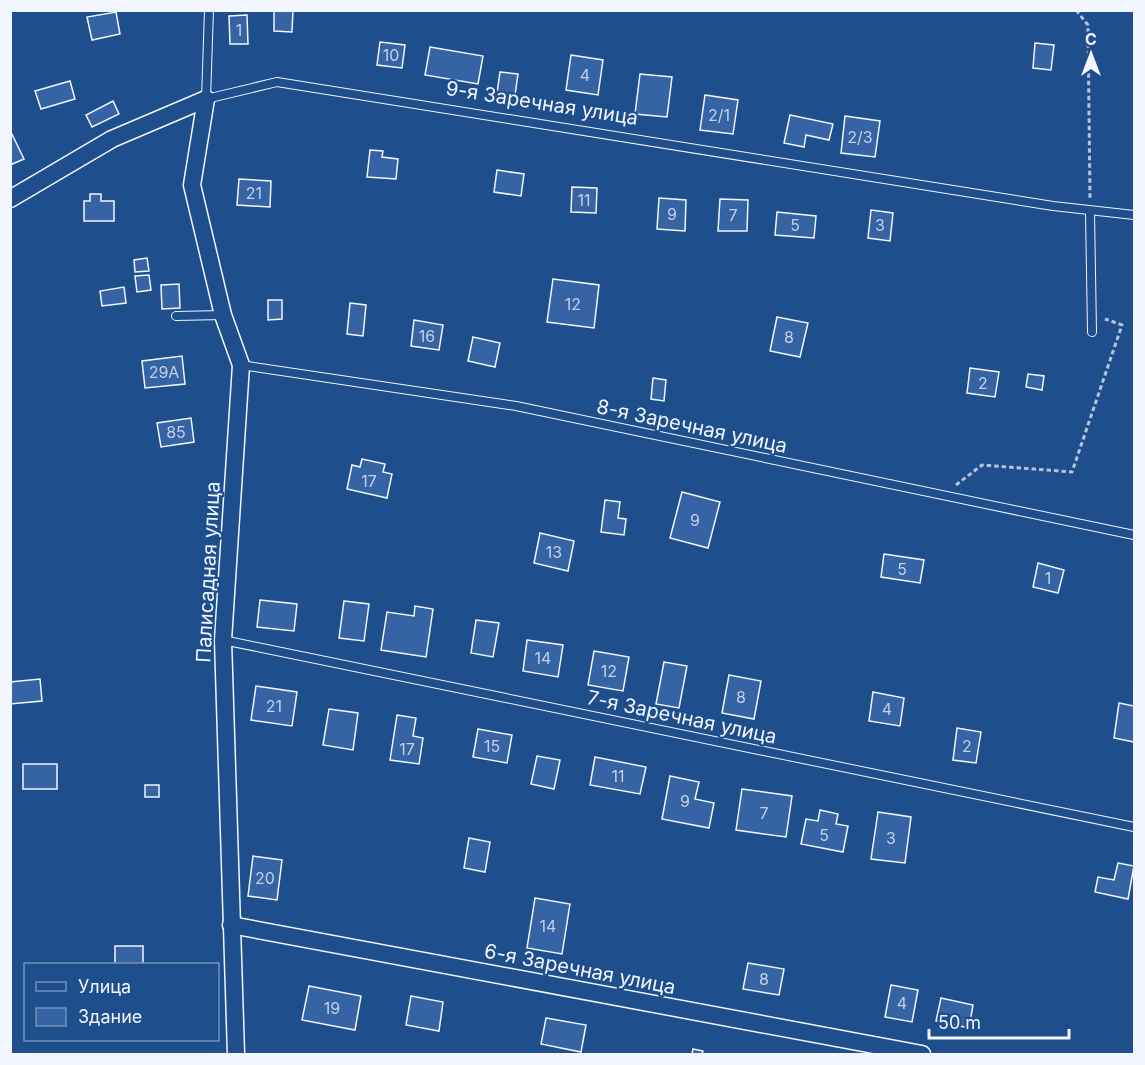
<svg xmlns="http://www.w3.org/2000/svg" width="1145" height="1065" font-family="Inter,sans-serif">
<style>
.building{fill:#3563a3;stroke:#f2f6ff;stroke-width:1.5}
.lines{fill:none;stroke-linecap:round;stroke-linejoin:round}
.service-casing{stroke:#f2f6ff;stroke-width:10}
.minor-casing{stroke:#f2f6ff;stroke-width:19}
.path{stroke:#b3c4dc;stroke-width:3;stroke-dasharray:4.5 3;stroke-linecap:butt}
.service{stroke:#1f4e8c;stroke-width:8}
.minor{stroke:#1f4e8c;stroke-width:16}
.labels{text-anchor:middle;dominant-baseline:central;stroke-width:4.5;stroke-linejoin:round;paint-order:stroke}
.number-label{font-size:16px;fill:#c3d1e8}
.street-label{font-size:20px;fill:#f2f6ff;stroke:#1f4e8c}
</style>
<rect width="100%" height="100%" fill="#1f4e8c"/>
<g class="building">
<path d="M274 10H293L292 32 274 31Z"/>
<path d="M116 12 120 34 92 40 87 17Z"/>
<path d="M247 15 248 44H230L229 16Z"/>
<path d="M380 42 405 45 402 68 377 65Z"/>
<path d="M1035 43 1054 45 1051 70 1033 68Z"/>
<path d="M430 47 483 56 478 84 425 75Z"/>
<path d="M571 55 603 60 598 95 566 90Z"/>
<path d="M500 72 518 74 515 95 497 93Z"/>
<path d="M640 74 672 77 667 117 635 114Z"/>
<path d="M70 81 75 99 41 109 35 91Z"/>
<path d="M705 95 738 100 733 134 700 130Z"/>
<path d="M113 101 119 114 92 127 86 115Z"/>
<path d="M790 115 833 124 829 140 806 135 804 147 784 143Z"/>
<path d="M845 116 880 121 875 157 841 153Z"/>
<path d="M10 130 24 159 10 165Z"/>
<path d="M370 150 383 151 382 157 398 159 396 179 367 177Z"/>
<path d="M497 170 524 174 521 196 494 192Z"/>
<path d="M239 179 271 181 270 207 237 205Z"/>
<path d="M572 187 597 188 596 213 571 212Z"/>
<path d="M90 194H101V201H114V221H84V201H90Z"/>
<path d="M659 198 686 200 685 231 657 229Z"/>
<path d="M720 199 748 200 747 231H718Z"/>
<path d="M871 210 893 213 890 241 868 238Z"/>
<path d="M777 212 816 216 814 238 775 235Z"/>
<path d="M147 258 149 271 135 272 134 260Z"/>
<path d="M149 275 151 290 137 292 135 276Z"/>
<path d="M553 279 599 285 594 328 547 322Z"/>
<path d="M179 284 180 308 162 309 161 285Z"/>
<path d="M124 287 126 303 102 306 100 291Z"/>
<path d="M268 300H282V319L268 320Z"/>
<path d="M350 303 366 305 363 336 347 334Z"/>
<path d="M777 317 808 323 800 357 770 351Z"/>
<path d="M414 320 443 325 439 350 411 346Z"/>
<path d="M473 337 500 343 495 367 468 361Z"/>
<path d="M182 356 185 384 145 388 142 361Z"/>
<path d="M970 368 999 372 995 397 967 393Z"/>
<path d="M1028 374 1044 376 1042 390 1026 387Z"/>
<path d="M653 378 666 380 664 401 651 399Z"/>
<path d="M191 418 194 442 161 447 157 423Z"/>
<path d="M362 459 385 464 383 472 392 474 387 498 347 489 352 465 360 467Z"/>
<path d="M682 492 720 502 708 548 670 538Z"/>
<path d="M605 500 620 502 618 518 626 519 624 535 601 532Z"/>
<path d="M540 533 574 541 568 571 534 563Z"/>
<path d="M884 554 924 560 920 583 881 577Z"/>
<path d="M1038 563 1064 570 1058 593 1033 587Z"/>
<path d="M260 600 297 604 294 631 257 627Z"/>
<path d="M344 601 369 604 364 641 339 638Z"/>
<path d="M415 606 433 609 426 657 381 650 387 612 414 616Z"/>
<path d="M476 620 499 623 493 657 471 653Z"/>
<path d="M527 640 563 645 558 677 523 671Z"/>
<path d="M594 651 629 657 623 691 588 685Z"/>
<path d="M664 662 687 666 679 708 656 704Z"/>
<path d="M729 675 761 681 754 719 722 713Z"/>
<path d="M40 679 42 701 10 704V682Z"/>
<path d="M256 686 297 692 292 726 251 720Z"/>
<path d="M873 692 904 698 900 726 869 721Z"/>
<path d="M1119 703 1134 706V742L1114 738Z"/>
<path d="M329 709 358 713 353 750 323 745Z"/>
<path d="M397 715 416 718 413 736 423 738 419 764 390 760Z"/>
<path d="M957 728 981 732 976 763 953 760Z"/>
<path d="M478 729 512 735 507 763 473 757Z"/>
<path d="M537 756 560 760 554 789 531 784Z"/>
<path d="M595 757 646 767 640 794 590 785Z"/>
<rect x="23" y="764" width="34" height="25"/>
<path d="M670 776 699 782 695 799 714 803 709 828 662 819Z"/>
<rect x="145" y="785" width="14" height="12"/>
<path d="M742 789 792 796 786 837 736 830Z"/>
<path d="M820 810 838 814 836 824 848 826 843 852 801 844 806 819 818 821Z"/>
<path d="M878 812 911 817 905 863 871 859Z"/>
<path d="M469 838 490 842 485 872 464 868Z"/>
<path d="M253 856 282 860 277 900 248 896Z"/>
<path d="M1118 863 1134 866 1128 899 1095 892 1098 877 1114 880Z"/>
<path d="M535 898 570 904 562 954 527 948Z"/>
<rect x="115" y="946" width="28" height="18"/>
<path d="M748 963 784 969 779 995 743 989Z"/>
<path d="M891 985 918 990 912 1022 885 1017Z"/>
<path d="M309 986 361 996 355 1030 302 1020Z"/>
<path d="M411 996 443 1002 439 1031 406 1025Z"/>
<path d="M941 998 973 1005 969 1028 936 1021Z"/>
<path d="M546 1018 586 1025 581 1052 541 1044Z"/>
<path d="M693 1049 703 1051 702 1054H687H692Z"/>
</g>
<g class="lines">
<defs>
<g id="service">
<path d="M209 10 206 99 277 82 1053 206 1134 215"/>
<path d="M1090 212 1092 332"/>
<path d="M176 316 223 315"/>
<path d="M241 365 516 406 1134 535"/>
<path d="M223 640 1134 827"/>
</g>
<g id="minor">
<path d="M206 99 192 185 223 315 241 365 223 640 236 1054"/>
<path d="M10 199 112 139 206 99"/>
<path d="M231 925 922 1054"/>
</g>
</defs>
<use href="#service" class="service-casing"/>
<use href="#minor" class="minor-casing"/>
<g class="path">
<path d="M1076 10 1088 25 1090 198"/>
<path d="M956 485 982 465 1072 472 1122 325 1105 319"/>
</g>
<use href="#service" class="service"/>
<use href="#minor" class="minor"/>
</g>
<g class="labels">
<g class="number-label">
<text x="239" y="30">1</text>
<text x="391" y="55">10</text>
<text x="585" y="75">4</text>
<text x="719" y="115">2/1</text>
<text x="860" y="137">2/3</text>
<text x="254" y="193">21</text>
<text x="584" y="200">11</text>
<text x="672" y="214">9</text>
<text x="733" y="215">7</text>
<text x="795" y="225">5</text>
<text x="880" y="225">3</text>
<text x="573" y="304">12</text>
<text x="427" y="336">16</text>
<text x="789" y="337">8</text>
<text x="164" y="372">29А</text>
<text x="983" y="383">2</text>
<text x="176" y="432">85</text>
<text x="369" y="481">17</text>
<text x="695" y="520">9</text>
<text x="554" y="552">13</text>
<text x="902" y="569">5</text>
<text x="1048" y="578">1</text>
<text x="543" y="658">14</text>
<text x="609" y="671">12</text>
<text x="741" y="697">8</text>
<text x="274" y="706">21</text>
<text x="887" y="709">4</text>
<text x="492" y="746">15</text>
<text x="967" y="746">2</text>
<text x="407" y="749">17</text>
<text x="618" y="776">11</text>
<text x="685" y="801">9</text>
<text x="764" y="813">7</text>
<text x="824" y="835">5</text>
<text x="891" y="838">3</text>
<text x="265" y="878">20</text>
<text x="548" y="926">14</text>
<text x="764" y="979">8</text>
<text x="902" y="1003">4</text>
<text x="332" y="1008">19</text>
</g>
<g class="street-label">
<text transform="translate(542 103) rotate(9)">9-я Заречная улица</text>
<text transform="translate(692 426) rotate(12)">8-я Заречная улица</text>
<text transform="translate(208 572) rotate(-87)">Палисадная улица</text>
<text transform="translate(682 717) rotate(12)">7-я Заречная улица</text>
<text transform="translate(580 969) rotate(11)">6-я Заречная улица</text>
</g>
</g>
<rect width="1145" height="1065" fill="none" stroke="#f2f6ff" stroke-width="24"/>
<rect x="24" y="963" width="195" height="78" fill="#1f4e8c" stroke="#7391ba" stroke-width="1.5"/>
<rect x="36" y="982" width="30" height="9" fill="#1f4e8c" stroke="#7391ba" stroke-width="1.5"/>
<text x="78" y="993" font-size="18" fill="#f2f6ff">Улица</text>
<rect x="36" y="1008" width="30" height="18" fill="#3563a3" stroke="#7391ba" stroke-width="1.5"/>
<text x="78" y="1023" font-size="18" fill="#f2f6ff">Здание</text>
<g transform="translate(1091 54)" stroke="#1f4e8c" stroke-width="4.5" paint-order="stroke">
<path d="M0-4.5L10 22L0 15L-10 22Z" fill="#f2f6ff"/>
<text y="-9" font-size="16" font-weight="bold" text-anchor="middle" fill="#f2f6ff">С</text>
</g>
<path d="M929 1029v9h140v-9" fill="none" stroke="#f2f6ff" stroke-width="3"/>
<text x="938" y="1029" font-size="18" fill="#f2f6ff" stroke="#1f4e8c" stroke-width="4.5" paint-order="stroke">50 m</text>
</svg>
